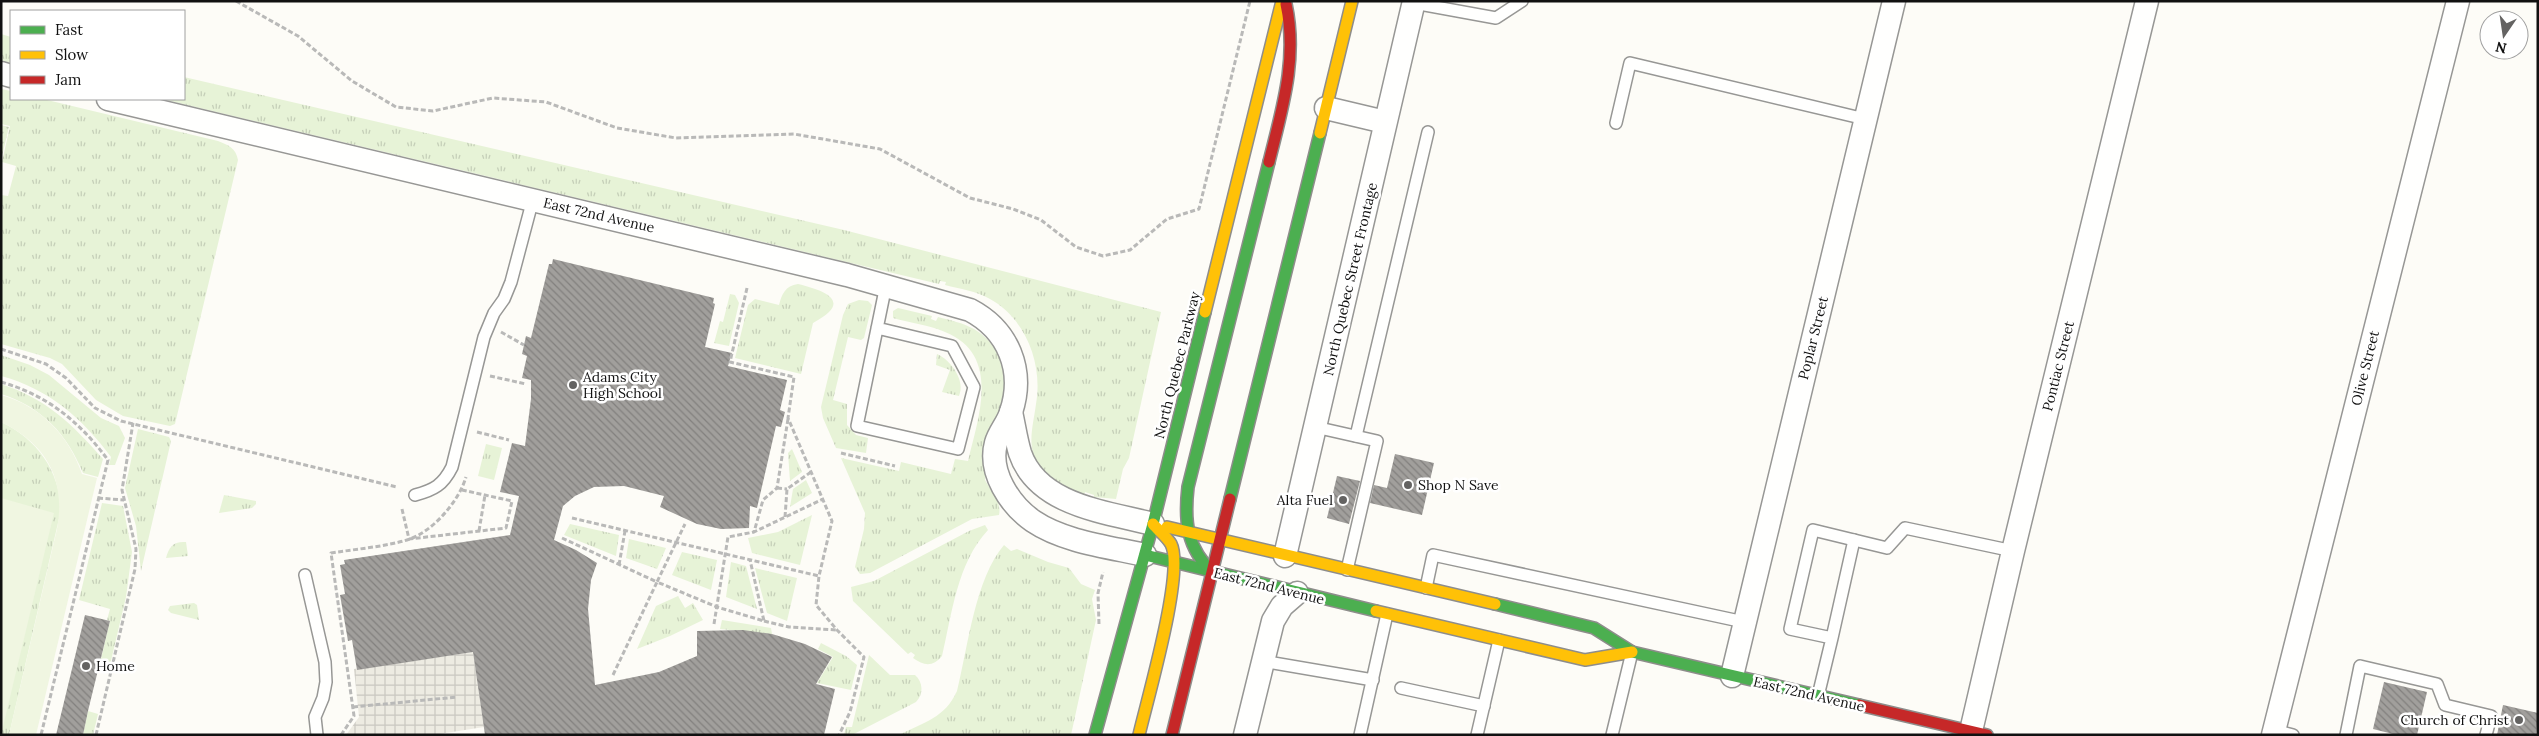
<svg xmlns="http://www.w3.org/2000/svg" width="2539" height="736" font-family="Lora,serif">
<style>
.grass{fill:url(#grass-tufts)}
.park{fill:url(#park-dots)}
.pitch{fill:#f0f6e1}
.plaza{fill:url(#plaza-grid)}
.building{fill:url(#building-back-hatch)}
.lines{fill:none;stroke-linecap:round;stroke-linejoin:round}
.lane-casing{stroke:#979795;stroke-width:14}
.street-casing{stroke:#979795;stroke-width:25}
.fast-casing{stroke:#8e8d8b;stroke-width:14}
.slow-casing{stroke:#8e8d8b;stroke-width:14}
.jam-casing{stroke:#8e8d8b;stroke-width:14}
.path{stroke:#b9b9b8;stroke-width:3;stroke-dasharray:5 2.5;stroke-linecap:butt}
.lane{stroke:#fffffe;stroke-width:11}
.street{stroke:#fffffe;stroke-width:22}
.fast{stroke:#4caf50;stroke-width:11}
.slow{stroke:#ffc107;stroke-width:11}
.jam{stroke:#c62828;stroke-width:11}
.poi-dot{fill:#646362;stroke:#fff;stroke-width:2}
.labels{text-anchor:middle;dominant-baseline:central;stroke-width:5;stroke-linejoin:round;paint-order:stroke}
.street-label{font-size:14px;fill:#111;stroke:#fff}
.poi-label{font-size:14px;fill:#111;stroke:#fff;text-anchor:start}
</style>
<defs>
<pattern id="grass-tufts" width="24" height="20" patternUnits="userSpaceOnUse" patternTransform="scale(1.25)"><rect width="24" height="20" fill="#e7f3d7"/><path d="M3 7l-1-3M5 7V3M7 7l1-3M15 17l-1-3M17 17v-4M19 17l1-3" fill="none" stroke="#c5cfb8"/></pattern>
<pattern id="park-dots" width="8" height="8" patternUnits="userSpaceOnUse" patternTransform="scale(1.25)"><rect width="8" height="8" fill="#e7f3d7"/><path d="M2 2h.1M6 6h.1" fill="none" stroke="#c5cfb8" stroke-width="1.8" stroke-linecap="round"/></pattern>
<pattern id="plaza-grid" width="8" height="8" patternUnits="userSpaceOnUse" patternTransform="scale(1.25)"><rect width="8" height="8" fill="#edebe2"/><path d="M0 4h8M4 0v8" fill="none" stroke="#cac8c1"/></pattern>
<pattern id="building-back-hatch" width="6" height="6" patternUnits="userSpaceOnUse" patternTransform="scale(1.25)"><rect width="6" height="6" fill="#a19f9c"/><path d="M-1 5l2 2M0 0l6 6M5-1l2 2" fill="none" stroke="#82807e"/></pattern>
</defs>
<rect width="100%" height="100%" fill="#fdfcf7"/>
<g class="grass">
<path d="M1 34 11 37V63L1 60Z"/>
<path d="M184 77 844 230 1161 312 1129 458 1123 469 1116 499 1094 497V495L1085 492 1084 495C1067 488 1050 484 1039 467 1026 446 1033 427 1036 404 1043 364 1026 319 990 299 976 291 960 289 945 285L946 282 940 281 939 284 162 99H184Z"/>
<path d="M1 89 11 91V99H43L218 141C228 145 236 148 238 160L175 424 170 426 123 416 96 400 62 364 50 358 1 344V195L8 196 16 166 2 162 10 126 1 124Z"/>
<path d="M798 284C827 291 853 302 813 323L801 374 735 358 748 305 755 299 779 305C782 294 785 286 798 284Z"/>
<path d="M730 294 735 295 739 303 729 346 714 343 720 321 723 322Z"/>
<path d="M859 300 868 301 872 305 864 338 861 340 848 337 833 400 847 404V425L856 435 868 438 866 453 836 448 823 418 821 407 843 315 848 304Z"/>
<path d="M898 308 932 316 931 319 936 321 938 317C950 320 963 323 974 329 1028 361 996 434 985 480 991 491 1002 502 999 515L972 519 870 573 860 574 855 567 864 529 865 513 841 458 899 471 901 462 951 474 955 459 968 461C978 418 1002 355 945 332 929 325 910 323 893 318V311Z"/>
<path d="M937 354C951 360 966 381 959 396L942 392 950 370 936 365Z"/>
<path d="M1 355 30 365 49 375 101 418 119 426 125 438 115 465H109L111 457C82 418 49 389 1 376Z"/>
<path d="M1 384C47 399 72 424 103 459L98 477 83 473C67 434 42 407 1 394Z"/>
<path d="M1 422C37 439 59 470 61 510L9 735H1Z"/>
<path d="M138 429 169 437 171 441 141 571 136 526 125 488Z"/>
<path d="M486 444 502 448 494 480 478 476Z"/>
<path d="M792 449 802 472 790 481 788 453Z"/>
<path d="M806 480 812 493 790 507 793 489Z"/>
<path d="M224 495 256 501V504L252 508 219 513Z"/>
<path d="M102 503 123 506 132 552 126 597 110 665 100 663 110 621 107 620 110 609 79 600Z"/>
<path d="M812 515 800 565 752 553 748 538 778 532Z"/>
<path d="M570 524 619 535 616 556 564 535Z"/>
<path d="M985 525 988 530C957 563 952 614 942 656 933 667 924 666 913 658L915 655 911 652 908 654 853 601 851 587 874 581 969 531Z"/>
<path d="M629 539 666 548 657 569 626 558Z"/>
<path d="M186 542 188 556 166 558C169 546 174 541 186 542Z"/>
<path d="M1004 545 1011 551 1017 549 1048 562 1069 568 1081 584 1095 590 1092 599 1096 620 1071 735H899C924 722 945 718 957 691 968 647 975 579 1004 545Z"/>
<path d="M682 552 717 560 711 590 672 575Z"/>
<path d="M731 562 746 566 757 609 726 597Z"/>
<path d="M755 568 797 578 787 621 767 613Z"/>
<path d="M678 596 685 608 693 603 703 620 670 636 637 649 656 606Z"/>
<path d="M194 603 197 605 199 620 171 613 168 610 170 606Z"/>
<path d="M722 620 771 628 772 634 720 629Z"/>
<path d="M821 643 846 656 857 665 851 690 817 683 833 657 818 649Z"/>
<path d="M869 655 890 675H915C923 682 924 694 916 702L852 735H844L846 727H852Z"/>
<path d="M88 711 98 714 93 735H83Z"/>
</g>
<path class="park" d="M1 125 9 127 1 160Z"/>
<g class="pitch">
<path d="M1 395C41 406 69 436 82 474L97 478 36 735H9L57 529C66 480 47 444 1 422Z"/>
<path d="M1 498 54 513 1 735Z"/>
</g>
<path class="plaza" d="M473 652 484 727 433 735H346L359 717 354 669Z"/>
<g class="building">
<path d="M553 259 714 298 713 303 715 304 705 347 732 353 728 366 787 380 780 410 785 412 781 427 776 426 757 508 750 506 749 528 721 529 697 524 660 507 664 496 624 486 594 487 575 496 563 506 554 540 576 550 597 563 591 580 588 609 595 685 659 672 697 656V631L743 630 772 634 805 644 832 657 816 684 835 689 824 735H485L473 652 357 670 352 640 348 641 340 595 345 594 340 565 345 564 344 560 510 535 519 496 500 492 512 443 525 446 531 399V380L522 378 527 356 522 354 526 336 531 338 549 264H552Z"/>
<path d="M1395 454 1434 463 1422 515 1370 503 1374 485 1387 488Z"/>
<path d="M1337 476 1360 481 1349 524 1327 518Z"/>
<path d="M85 615 110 621 88 711 83 735H56Z"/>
<path d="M2384 682 2427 692 2417 735H2397L2373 729Z"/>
<path d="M2503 705 2538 713 2536 735H2497Z"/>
</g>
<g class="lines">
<defs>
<g id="lane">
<path d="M1414 3 1496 18 1522 1"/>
<path d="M1616 123 1630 63 1865 119"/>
<path d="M877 328 952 346 974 387 958 449 857 426 886 285"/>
<path d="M1315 427 1377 441 1347 570"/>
<path d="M1356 436 1428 132"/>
<path d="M415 495C434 490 443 485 452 467L484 337 494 313 504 299 511 282 533 199"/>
<path d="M1854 540 1887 548 1905 528 2013 551"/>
<path d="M305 575 325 662 326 682 323 698 315 717 317 735"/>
<path d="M1426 588 1433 555 1744 622"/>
<path d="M1262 661 1373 680"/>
<path d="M1401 688 1484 706"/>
<path d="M1818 696 1832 638 1790 629 1813 530 1854 540 1832 638"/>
<path d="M2274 730 2293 735"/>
<path d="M1360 735 1387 614"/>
<path d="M1477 735 1499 640"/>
<path d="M1612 735 1632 652"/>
<path d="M2346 735 2360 666 2437 684 2445 705 2491 716 2486 735"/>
</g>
<g id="street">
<path d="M1 73 11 76"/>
<path d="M108 99 847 275 970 310C1008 330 1025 370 1011 412 1008 423 999 432 996 443 988 472 1010 505 1033 521 1064 542 1109 547 1145 555"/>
<path d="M1326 108 1385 122"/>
<path d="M1011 412C1014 425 1016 440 1020 453 1038 506 1107 512 1153 524"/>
<path d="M1285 556 1414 1"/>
<path d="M1732 676 1894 1"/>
<path d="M1971 731 2013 551 2147 1"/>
<path d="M1245 735 1273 621 1282 606 1297 593"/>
<path d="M2273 735 2458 1"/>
</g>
<g id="fast">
<path d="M1230 499 1320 133"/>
<path d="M1145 555 1376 611"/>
<path d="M1213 573C1187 548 1184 522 1188 487L1269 162"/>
<path d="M1495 604 1594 628 1632 652 1859 705"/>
<path d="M1095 735 1153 524 1205 312"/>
</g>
<g id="slow">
<path d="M1320 133 1352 1"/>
<path d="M1205 312 1282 1"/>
<path d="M1167 527 1495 604"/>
<path d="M1376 611 1585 660 1632 652"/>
<path d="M1139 735C1147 700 1185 571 1171 544 1167 537 1158 530 1153 524"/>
</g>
<g id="jam">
<path d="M1269 162C1282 109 1298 59 1286 4"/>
<path d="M1859 705 1987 735"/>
<path d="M1172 735 1230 499"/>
</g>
</defs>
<use href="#lane" class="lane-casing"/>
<use href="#street" class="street-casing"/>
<use href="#fast" class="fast-casing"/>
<use href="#slow" class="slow-casing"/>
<use href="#jam" class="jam-casing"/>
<g class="path">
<path d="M236 1 298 36 352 81 396 107 433 111 493 98 546 102 617 128 676 138 794 134 880 149 970 198 1013 209 1041 220 1076 247 1103 256 1130 250 1167 219 1199 209 1250 1"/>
<path d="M747 288 730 362 794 377 788 418 832 521 819 576 816 605 837 630 864 657 850 712 839 735"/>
<path d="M501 332 524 345"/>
<path d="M1 349 46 364 66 378 95 408 121 421 397 487"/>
<path d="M490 376 526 384"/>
<path d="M1 382C47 395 80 422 108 460L41 735"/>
<path d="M788 419 777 488 763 500 754 532 823 499"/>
<path d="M477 432 509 440"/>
<path d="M841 453 895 466"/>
<path d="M777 488 787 489"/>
<path d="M98 498 124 500"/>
<path d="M402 509 409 539 506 528 512 501 462 490"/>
<path d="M785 517 787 489 811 472"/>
<path d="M572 518 819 576"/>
<path d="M479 531 485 495"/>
<path d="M562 538 657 582 685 524"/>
<path d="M619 565 625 531"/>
<path d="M764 621 789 627 837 630"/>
<path d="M714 624 728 537 754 532"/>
<path d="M1099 624 1098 593 1103 572"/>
<path d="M613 675 657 582 717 607 764 621 750 560"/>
<path d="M353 707 457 697"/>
<path d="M96 735 135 569 136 549 122 490 133 423"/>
<path d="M341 735 354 716 331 553C356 549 383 547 407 540 433 532 459 501 466 477"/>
</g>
<use href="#lane" class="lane"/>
<use href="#street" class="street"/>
<use href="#fast" class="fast"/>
<use href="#slow" class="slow"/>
<use href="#jam" class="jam"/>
</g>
<g class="poi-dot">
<circle cx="573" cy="385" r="5"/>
<circle cx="1408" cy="485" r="5"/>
<circle cx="1343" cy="500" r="5"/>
<circle cx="86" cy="666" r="5"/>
<circle cx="2519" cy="720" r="5"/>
</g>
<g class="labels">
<g class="street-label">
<text transform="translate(599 215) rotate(13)">East 72nd Avenue</text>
<text transform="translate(1350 279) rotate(-77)">North Quebec Street Frontage</text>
<text transform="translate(1813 338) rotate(-76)">Poplar Street</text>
<text transform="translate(1177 365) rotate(-76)">North Quebec Parkway</text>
<text transform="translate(2058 366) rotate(-76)">Pontiac Street</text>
<text transform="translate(2365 368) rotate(-76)">Olive Street</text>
<text transform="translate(1269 586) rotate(14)">East 72nd Avenue</text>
<text transform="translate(1809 694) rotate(13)">East 72nd Avenue</text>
</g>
<g class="poi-label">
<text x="583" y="377">Adams City<tspan x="583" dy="16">High School</tspan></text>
<text x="1418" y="485">Shop N Save</text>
<text x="1333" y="500" text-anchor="end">Alta Fuel</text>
<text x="96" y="666">Home</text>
<text x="2509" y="720" text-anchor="end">Church of Christ</text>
</g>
</g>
<rect width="2539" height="736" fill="none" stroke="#111111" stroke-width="5"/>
<rect x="10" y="10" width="175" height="90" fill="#ffffff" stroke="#a0a0a0"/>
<rect x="20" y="26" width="25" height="8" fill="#4caf50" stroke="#a0a0a0"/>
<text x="55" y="35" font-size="15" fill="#111111">Fast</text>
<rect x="20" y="51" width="25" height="8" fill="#ffc107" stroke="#a0a0a0"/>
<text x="55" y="60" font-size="15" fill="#111111">Slow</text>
<rect x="20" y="76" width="25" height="8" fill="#c62828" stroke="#a0a0a0"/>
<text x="55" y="85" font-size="15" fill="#111111">Jam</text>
<g transform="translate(2504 35) rotate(193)"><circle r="24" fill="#ffffff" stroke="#a0a0a0"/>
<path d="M0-4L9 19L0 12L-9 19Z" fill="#646362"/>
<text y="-8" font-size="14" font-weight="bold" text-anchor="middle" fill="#111111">N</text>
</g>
</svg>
